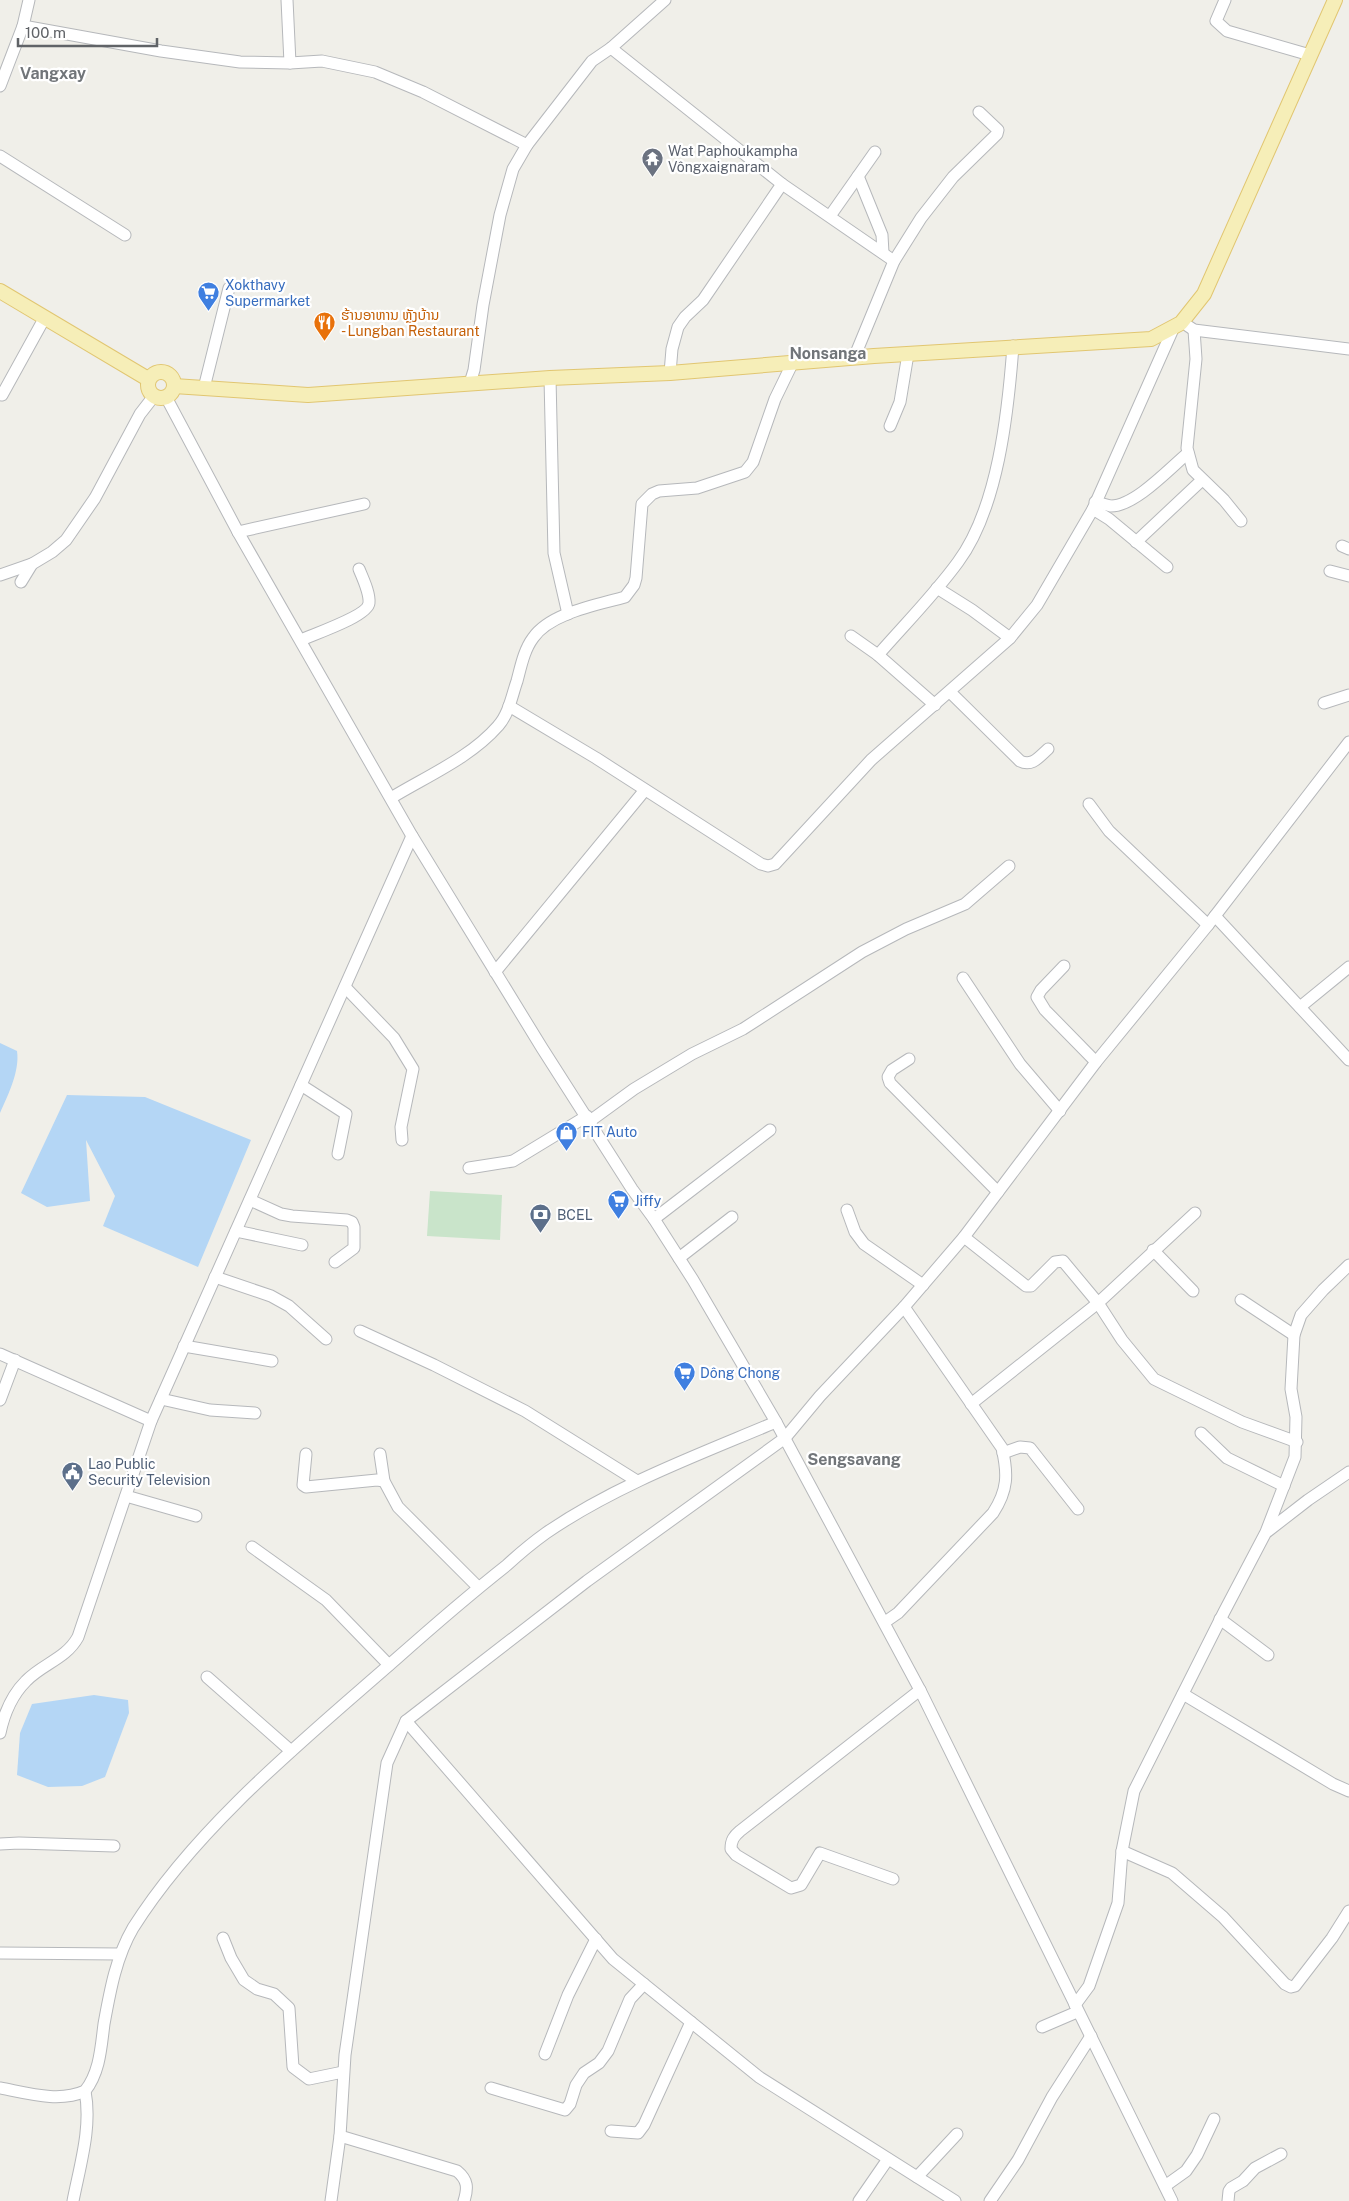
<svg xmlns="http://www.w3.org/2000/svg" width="1349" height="2201" font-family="'Public Sans','Noto Sans Lao',sans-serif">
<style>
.green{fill:#c9e4ca}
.water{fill:#b4d6f5}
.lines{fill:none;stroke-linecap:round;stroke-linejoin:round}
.minor-casing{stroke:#b6b8bb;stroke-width:13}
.major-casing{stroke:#e1c671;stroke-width:16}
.minor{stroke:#fff;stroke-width:11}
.major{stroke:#f6eeb8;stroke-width:14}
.labels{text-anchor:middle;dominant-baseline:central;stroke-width:4.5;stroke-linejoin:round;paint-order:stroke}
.worship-label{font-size:14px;fill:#5b616d;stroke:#fff;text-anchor:start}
.shop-label{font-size:14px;fill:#366cbe;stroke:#fff;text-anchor:start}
.food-label{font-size:14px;fill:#c56008;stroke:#fff;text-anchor:start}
.service-label{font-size:14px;fill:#4e5e75;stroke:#fff;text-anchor:start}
.quarter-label{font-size:16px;font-weight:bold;fill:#717579;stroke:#fff}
</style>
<rect width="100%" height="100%" fill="#f0efe9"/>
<path class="green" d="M430 1191 502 1195 500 1240 427 1236Z"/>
<g class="water">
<path d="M0 1043 17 1051C20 1071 8 1095 0 1113Z"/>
<path d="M67 1095 145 1097 251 1140 198 1267 103 1226 115 1196 86 1140 90 1201 47 1207 21 1193Z"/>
<path d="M94 1695 128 1700 129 1713 105 1777 82 1786 48 1787 17 1775 20 1733 32 1704Z"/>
</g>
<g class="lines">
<defs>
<g id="minor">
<path d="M287 0 290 63"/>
<path d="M1225 0 1216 21 1227 31 1310 55"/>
<path d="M23 26 161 51 240 62 290 63 322 61 375 72 423 92 527 145"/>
<path d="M611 48 782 184 894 261"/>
<path d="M0 86 23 26 29 0"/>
<path d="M0 156 125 235"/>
<path d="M858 176 882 235 883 253"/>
<path d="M830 216 875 152"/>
<path d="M1188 326 1194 330 1349 349"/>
<path d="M1194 330 1196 359 1187 448 1193 470 1224 500 1241 521"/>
<path d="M854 358 894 261 921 218 953 177 997 134 998 130 979 112"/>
<path d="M670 373 672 349 678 327 685 317 703 300 782 184"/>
<path d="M550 378 554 553 568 614"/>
<path d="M470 383 474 370 483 305 500 215 513 169 527 145 592 61 611 48 665 0"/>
<path d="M204 388 229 288"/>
<path d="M2 395 44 319"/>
<path d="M166 397 238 532 412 836 542 1048 632 1189 654 1219 693 1280 776 1422 920 1690 1172 2201"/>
<path d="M890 426 900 402 908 354"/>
<path d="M1095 502C1100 503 1106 505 1111 506 1135 506 1170 468 1188 453"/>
<path d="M1093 509 1109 519 1167 567"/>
<path d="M238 532 364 504"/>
<path d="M1136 542 1202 480"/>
<path d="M1342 546 1349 549"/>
<path d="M1330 571 1349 576"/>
<path d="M0 575 32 564"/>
<path d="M21 582 32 564 52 552 66 540 95 498 140 414 154 396"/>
<path d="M937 588 972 610 1010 638"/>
<path d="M851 636 878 655 935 705"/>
<path d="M301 640C314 634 368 616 369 603 370 593 363 579 359 569"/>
<path d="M878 655C905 624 934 595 958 562 998 508 1008 413 1013 346"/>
<path d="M950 692 1020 761C1032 767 1039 757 1048 749"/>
<path d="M1324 703 1349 695"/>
<path d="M509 706 596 758 761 864 768 866 775 864 871 760 1010 638 1037 605 1093 509 1173 329"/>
<path d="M391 798C427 776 470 758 498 726 509 714 512 695 517 681 521 666 524 650 533 638 550 613 597 605 625 597L634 585 636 578 642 504 652 494 659 491 697 488 745 472 753 462 775 399 793 362"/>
<path d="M1089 804 1109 831 1208 925"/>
<path d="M1215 916 1349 1060"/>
<path d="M1064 966 1041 990 1037 997 1045 1010 1096 1062"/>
<path d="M495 972 645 790"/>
<path d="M963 978 1020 1064 1060 1111"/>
<path d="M345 987 394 1038 413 1069 401 1127 402 1140"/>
<path d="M1300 1007 1349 967"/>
<path d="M909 1059 892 1070 888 1077 890 1083 998 1192"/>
<path d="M301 1085 346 1114 338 1154"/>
<path d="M590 1121 634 1089 692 1054 743 1029 862 952 906 929 965 904 1009 866"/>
<path d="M469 1168 513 1161 587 1116"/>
<path d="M250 1200 281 1214 292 1216 347 1220 352 1222 354 1227V1248L335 1262"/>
<path d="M847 1210 855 1232 864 1244 923 1285"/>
<path d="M654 1219 770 1130"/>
<path d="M236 1231 302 1245"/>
<path d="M964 1237 1026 1286H1031L1055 1262 1063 1261 1098 1303 1122 1340 1154 1379 1242 1422 1297 1442"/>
<path d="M1153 1250 1193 1291"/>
<path d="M679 1258 732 1217"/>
<path d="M215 1277 271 1296 289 1306 326 1339"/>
<path d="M1241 1300 1294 1335"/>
<path d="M360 1331 434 1365 525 1411 637 1481"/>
<path d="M184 1346 272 1361"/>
<path d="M0 1354 151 1421"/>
<path d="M161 1399 210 1410 255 1413"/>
<path d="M0 1400 15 1360"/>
<path d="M971 1404 1098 1303 1195 1213"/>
<path d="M1201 1433 1227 1458 1284 1486"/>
<path d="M1003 1453 1020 1447 1030 1448 1078 1509"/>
<path d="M306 1454 303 1485 306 1487 377 1480 384 1481"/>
<path d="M380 1454 384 1481 398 1507 478 1587"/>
<path d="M126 1496 196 1516"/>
<path d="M1268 1531 1308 1500 1349 1472"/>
<path d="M252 1547 326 1600 389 1665"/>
<path d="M1220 1619 1268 1655"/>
<path d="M885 1622 898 1613 993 1513C1008 1490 1008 1474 1002 1448L904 1307"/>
<path d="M207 1677 291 1751"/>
<path d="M1183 1694 1333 1784 1349 1791"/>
<path d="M406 1721 613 1959 759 2077 955 2201"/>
<path d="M0 1733C4 1714 12 1695 26 1681 42 1664 66 1659 78 1637L151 1421 412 836"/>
<path d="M0 1844 19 1843 114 1846"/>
<path d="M1122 1851 1172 1873 1223 1917 1285 1984 1291 1987 1295 1986 1332 1938 1349 1911"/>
<path d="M893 1879 820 1853 801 1885 791 1888 736 1855 731 1849C731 1840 734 1836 740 1831L920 1690"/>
<path d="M223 1938 231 1958 244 1980 257 1989 274 1994 289 2008 293 2067 309 2079 343 2072"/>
<path d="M0 1953 120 1954"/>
<path d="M1075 2005 1089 1986 1118 1903 1122 1851 1134 1791 1224 1612 1266 1532 1295 1457 1296 1417 1291 1389 1294 1335 1301 1315 1323 1290 1349 1265"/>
<path d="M1042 2027 1077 2012"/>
<path d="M545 2054 568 1995 596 1939"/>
<path d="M0 2088C27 2093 59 2103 85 2091 100 2072 101 2047 104 2024 110 1991 116 1957 133 1928 197 1826 306 1738 396 1659 432 1627 469 1595 507 1565 519 1554 532 1543 546 1533 616 1485 698 1455 776 1422"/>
<path d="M491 2088 565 2110 570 2104 576 2085 584 2073 599 2063 608 2051 630 1999 644 1984"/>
<path d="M611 2131 638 2133 644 2125 691 2022"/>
<path d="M917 2177 957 2134"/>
<path d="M1165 2186 1186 2171 1197 2155 1214 2119"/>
<path d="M73 2201C80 2165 92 2127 85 2091"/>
<path d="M331 2201 340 2136"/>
<path d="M464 2201C468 2188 468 2180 457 2171L340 2136 345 2055 387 1763 406 1721 587 1581 785 1438 820 1396 904 1307 964 1237 1096 1062 1208 925 1349 742"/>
<path d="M859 2201 888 2159"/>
<path d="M990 2201 1018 2160 1052 2097 1091 2036"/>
<path d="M1228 2201 1229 2191 1231 2188 1243 2181 1255 2168 1281 2154"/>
</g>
<g id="major">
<path d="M0 291 148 379"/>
<circle cx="161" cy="385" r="13"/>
<path d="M174 386 308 395 550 378 670 373 874 356 1151 339 1181 323 1204 294 1335 0"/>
</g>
</defs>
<use href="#minor" class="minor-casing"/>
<use href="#major" class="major-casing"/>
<use href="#minor" class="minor"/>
<use href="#major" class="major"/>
</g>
<defs>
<symbol id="temple-pin" viewBox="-11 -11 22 30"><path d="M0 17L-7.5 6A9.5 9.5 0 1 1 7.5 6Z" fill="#6b7280" stroke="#fff"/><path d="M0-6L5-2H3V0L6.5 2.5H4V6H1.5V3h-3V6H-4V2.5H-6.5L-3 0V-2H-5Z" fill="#fff"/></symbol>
<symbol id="supermarket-pin" viewBox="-11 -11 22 30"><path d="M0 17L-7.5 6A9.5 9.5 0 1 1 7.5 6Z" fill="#3f7fe0" stroke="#fff"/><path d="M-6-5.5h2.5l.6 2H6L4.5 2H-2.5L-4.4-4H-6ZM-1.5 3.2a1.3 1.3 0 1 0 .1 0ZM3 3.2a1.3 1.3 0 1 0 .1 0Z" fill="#fff"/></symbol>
<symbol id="restaurant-pin" viewBox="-11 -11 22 30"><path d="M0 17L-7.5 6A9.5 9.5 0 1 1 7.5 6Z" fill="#e8710a" stroke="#fff"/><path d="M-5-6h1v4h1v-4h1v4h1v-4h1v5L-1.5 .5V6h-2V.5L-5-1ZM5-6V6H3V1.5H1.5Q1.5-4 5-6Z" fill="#fff"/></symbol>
<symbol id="shop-pin" viewBox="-11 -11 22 30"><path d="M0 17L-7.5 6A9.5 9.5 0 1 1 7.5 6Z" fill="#3f7fe0" stroke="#fff"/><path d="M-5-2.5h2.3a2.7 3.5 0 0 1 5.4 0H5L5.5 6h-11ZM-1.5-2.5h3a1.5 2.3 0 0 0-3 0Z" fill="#fff"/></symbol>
<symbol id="bank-pin" viewBox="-11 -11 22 30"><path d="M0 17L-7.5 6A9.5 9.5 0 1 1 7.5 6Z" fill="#5c6f8a" stroke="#fff"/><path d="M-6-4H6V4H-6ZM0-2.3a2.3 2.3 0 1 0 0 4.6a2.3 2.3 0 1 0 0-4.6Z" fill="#fff"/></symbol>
<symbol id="civic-pin" viewBox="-11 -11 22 30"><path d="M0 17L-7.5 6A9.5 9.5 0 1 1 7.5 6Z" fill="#5c6f8a" stroke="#fff"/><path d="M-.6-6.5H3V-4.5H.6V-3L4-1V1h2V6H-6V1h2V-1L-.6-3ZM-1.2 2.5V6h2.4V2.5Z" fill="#fff"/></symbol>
</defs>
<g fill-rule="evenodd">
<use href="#temple-pin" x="640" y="146" width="25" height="34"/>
<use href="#supermarket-pin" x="196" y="280" width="25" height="34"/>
<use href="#restaurant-pin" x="312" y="310" width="25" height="34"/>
<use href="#shop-pin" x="554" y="1120" width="25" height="34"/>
<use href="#supermarket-pin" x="606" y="1188" width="25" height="34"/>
<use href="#bank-pin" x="528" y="1202" width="25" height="34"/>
<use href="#supermarket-pin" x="672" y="1360" width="25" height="34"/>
<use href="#civic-pin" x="60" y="1460" width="25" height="34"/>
</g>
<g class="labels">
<g class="worship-label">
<text x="668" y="151">Wat Paphoukampha<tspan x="668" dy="16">Vôngxaignaram</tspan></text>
</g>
<g class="shop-label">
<text x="225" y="285">Xokthavy<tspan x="225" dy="16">Supermarket</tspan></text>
<text x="582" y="1132">FIT Auto</text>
<text x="634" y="1201">Jiffy</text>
<text x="700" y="1373">Dông Chong</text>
</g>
<g class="food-label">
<text x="341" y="315">ຮ້ານອາຫານ ຫຼັງບ້ານ<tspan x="341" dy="16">- Lungban Restaurant</tspan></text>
</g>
<g class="service-label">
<text x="557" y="1215">BCEL</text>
<text x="88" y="1464">Lao Public<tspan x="88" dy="16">Security Television</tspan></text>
</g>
<g class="quarter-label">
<text x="53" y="73">Vangxay</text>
<text x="828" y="353">Nonsanga</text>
<text x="854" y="1459">Sengsavang</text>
</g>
</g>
<path d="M18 38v8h139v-8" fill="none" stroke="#606367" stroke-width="2.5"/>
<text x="25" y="38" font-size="15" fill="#606367" stroke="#ffffff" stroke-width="4" paint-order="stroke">100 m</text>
</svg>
